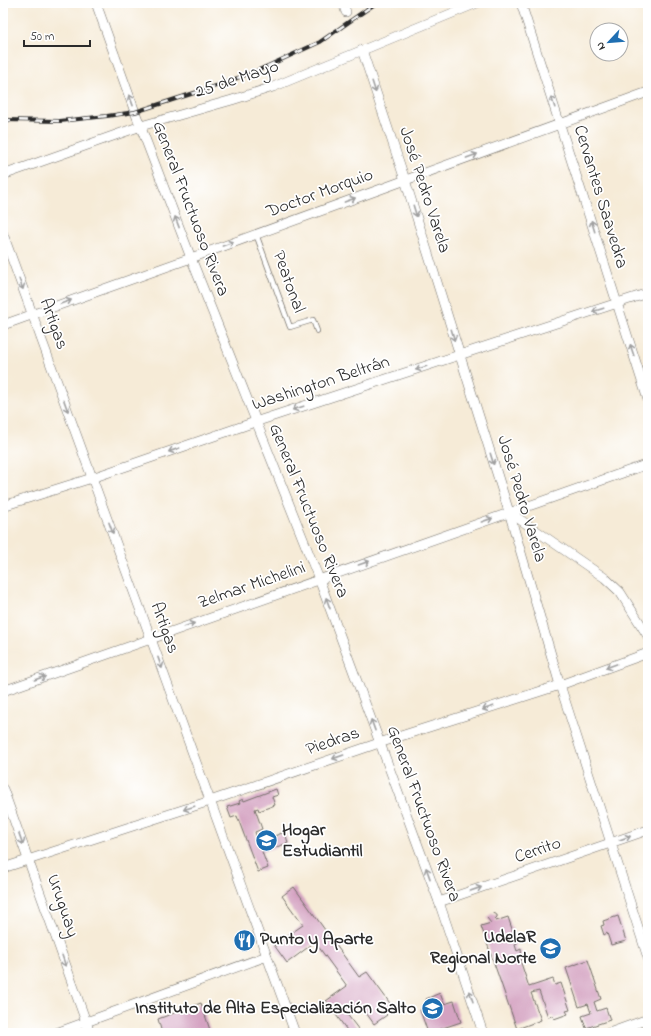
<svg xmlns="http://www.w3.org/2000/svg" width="651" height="1036" font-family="'Indie Flower',sans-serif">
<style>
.building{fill:#d4a2c1}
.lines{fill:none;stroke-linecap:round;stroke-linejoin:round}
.lane-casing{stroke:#726e67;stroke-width:6}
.street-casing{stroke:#726e67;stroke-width:10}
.lane{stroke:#fff;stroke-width:4.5}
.street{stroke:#fff;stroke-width:9}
.rail-casing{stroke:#2b2b2b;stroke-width:4}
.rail{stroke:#fff;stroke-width:2.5;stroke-dasharray:8;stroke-linecap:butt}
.oneway{stroke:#a0a0a0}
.labels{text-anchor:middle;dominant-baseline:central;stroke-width:3.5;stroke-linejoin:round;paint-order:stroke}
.street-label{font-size:18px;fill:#2b2b2b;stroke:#fff}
.poi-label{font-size:18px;font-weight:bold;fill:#2b2b2b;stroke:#fff;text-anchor:start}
</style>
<rect width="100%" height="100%" fill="#fff"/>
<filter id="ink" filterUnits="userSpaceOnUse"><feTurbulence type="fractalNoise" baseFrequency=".025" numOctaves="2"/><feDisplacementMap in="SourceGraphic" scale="8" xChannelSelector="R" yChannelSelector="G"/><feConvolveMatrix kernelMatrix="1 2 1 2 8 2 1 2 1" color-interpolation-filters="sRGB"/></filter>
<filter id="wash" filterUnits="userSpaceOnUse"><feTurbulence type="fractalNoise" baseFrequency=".012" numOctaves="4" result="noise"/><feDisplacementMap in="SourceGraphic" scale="16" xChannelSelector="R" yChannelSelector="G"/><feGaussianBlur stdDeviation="0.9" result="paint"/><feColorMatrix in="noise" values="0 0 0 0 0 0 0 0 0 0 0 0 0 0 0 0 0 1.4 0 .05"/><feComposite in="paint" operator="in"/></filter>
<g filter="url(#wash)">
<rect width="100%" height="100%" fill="#f6ebd7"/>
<g id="blocks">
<g class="building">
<path d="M276 789 278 795 272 797 275 805 259 811 258 808 255 809 262 829 255 832 258 842 285 832 288 843 262 852 268 868 258 872 237 816 231 818 227 807 240 803 239 801 243 799 244 801Z"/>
<path d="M294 887 359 977 367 972 392 1006 384 1012 387 1015 374 1024 359 1003 346 1013 359 1030 355 1033H349L326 1001 347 986 315 942 287 963 274 945 303 925 282 896Z"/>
<path d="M492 913 497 915V917L495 919 496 921 508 917 517 944 515 945 517 951 521 949 522 960H520L529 987 553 979 555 985 561 983 570 1010 566 1011 568 1014 554 1019 553 1016 548 1017 539 991 531 993 541 1020 517 1029 481 926 491 923 487 918Z"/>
<path d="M618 916 626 941 611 945 607 933 604 935 601 926 604 925 603 921Z"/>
<path d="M588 960 601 999 594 1002 597 1011 606 1008 610 1020 586 1028 582 1016 591 1013 588 1004 579 1007 566 968Z"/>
<path d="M440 993 444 1004 454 1001 461 1022 428 1033 420 1010 429 1006 426 999Z"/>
<path d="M201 1003 211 1033H162L158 1019Z"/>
<path d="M462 1028 464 1033H449Z"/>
</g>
</g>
</g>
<g filter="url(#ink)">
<use href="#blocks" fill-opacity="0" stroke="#726e67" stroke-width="1"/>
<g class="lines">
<defs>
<path id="lane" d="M256 234 290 327 313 320 317 331"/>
<g id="street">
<path d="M96 3 135 112 191 258 319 579 439 902 483 1033"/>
<path d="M343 3 346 12"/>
<path d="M521 3 648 400"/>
<path d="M362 50 405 180 509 512 560 685 648 958"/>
<path d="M3 175 141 126 232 100 273 87 477 3"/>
<path d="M3 234 295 1033"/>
<path d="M3 325 191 258 648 92"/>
<path d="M3 506 92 478 255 422 648 293"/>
<path d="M509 512 605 578 620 592 648 636"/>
<path d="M3 691 648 464"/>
<path d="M3 789 90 1033"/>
<path d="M3 868 210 801 379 743 560 685 648 653"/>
<path d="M439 902 648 830"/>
<path d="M56 1033 267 956"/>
<path d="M609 1033 648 1019"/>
</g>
</defs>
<use href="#lane" class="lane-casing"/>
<use href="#street" class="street-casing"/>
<use href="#lane" class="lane"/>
<use href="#street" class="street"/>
<defs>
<path id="rail" d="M3 120 60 121 107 116 135 112 216 86 261 69 320 42 376 3"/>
</defs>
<use href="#rail" class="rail-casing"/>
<use href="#rail" class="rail"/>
</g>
<defs><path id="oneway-shaft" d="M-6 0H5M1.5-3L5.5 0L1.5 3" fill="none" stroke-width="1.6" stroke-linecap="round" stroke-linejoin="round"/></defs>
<g class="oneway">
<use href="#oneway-shaft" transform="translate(374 87) rotate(72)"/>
<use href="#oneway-shaft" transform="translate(131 100) rotate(-110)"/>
<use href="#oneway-shaft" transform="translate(553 102) rotate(-108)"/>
<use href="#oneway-shaft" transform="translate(472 156) rotate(-20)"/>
<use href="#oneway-shaft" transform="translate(350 200) rotate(-20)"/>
<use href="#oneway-shaft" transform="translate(415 211) rotate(73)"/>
<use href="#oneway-shaft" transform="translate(177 222) rotate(-111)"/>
<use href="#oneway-shaft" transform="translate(593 226) rotate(-107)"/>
<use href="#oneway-shaft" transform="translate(228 244) rotate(-20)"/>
<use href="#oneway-shaft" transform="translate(21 284) rotate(70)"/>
<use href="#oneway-shaft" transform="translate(66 302) rotate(-20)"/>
<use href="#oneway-shaft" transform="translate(598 310) rotate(162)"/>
<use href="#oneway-shaft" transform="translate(453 335) rotate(73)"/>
<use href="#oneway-shaft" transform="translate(632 350) rotate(-108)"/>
<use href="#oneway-shaft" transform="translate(421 368) rotate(162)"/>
<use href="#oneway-shaft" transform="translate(66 406) rotate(70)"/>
<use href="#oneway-shaft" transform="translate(298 408) rotate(162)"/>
<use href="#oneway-shaft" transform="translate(174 450) rotate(161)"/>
<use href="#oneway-shaft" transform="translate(492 459) rotate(73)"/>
<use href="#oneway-shaft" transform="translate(487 520) rotate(-19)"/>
<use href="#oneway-shaft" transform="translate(111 528) rotate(70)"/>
<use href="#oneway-shaft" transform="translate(364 563) rotate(-19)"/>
<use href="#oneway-shaft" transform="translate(328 603) rotate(-110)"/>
<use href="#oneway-shaft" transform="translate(189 625) rotate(-19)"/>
<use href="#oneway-shaft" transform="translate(160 663) rotate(70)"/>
<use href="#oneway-shaft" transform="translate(611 666) rotate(160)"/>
<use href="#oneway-shaft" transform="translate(40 678) rotate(-19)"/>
<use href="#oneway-shaft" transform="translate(488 708) rotate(162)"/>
<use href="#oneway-shaft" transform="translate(373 725) rotate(-110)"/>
<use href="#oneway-shaft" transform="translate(338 757) rotate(161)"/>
<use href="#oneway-shaft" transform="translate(189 808) rotate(162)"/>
<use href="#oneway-shaft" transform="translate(625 838) rotate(-19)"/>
<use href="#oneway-shaft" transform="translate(21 839) rotate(70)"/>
<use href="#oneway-shaft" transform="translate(428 873) rotate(-110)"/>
<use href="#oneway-shaft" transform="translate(476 889) rotate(-19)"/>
<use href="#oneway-shaft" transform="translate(64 961) rotate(71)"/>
<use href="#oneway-shaft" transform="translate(471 996) rotate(-109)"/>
</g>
</g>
<defs>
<symbol id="university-disc" viewBox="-11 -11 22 22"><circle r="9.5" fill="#1f6fb2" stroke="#fff"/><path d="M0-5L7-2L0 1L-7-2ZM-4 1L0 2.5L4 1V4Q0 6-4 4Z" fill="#fff"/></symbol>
<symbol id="restaurant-disc" viewBox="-11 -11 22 22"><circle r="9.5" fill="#1f6fb2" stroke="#fff"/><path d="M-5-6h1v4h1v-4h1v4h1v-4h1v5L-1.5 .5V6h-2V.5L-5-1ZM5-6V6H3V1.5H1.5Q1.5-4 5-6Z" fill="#fff"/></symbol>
</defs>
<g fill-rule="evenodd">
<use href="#university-disc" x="254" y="828" width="25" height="25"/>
<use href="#restaurant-disc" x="232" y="928" width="25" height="25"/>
<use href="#university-disc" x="538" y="936" width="25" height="25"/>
<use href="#university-disc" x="420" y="996" width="25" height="25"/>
</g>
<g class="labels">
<g class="street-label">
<text transform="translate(237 80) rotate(-18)">25 de Mayo</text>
<text transform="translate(424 190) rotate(72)">José Pedro Varela</text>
<text transform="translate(320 194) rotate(-20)">Doctor Morquio</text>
<text transform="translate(600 197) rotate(73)">Cervantes Saavedra</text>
<text transform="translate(190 209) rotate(69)">General Fructuoso Rivera</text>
<text transform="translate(288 282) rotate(70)">Peatonal</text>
<text transform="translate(53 324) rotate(70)">Artigas</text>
<text transform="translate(321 384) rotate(-18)">Washington Beltrán</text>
<text transform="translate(521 499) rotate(73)">José Pedro Varela</text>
<text transform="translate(308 511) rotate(68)">General Fructuoso Rivera</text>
<text transform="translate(252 586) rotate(-19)">Zelmar Michelini</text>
<text transform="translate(164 628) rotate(70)">Artigas</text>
<text transform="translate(333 742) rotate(-19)">Piedras</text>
<text transform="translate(423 814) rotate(70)">General Fructuoso Rivera</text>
<text transform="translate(538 851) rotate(-19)">Cerrito</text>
<text transform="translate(62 906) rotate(71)">Uruguay</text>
</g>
<g class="poi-label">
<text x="282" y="831">Hogar<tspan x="282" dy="21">Estudiantil</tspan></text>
<text x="536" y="938" text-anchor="end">UdelaR<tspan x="536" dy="21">Regional Norte</tspan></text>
<text x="260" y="940">Punto y Aparte</text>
<text x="416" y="1009" text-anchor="end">Instituto de Alta Especialización Salto</text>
</g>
</g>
<rect width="651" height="1036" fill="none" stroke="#fff" stroke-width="16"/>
<g transform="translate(609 42) rotate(244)"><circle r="19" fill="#ffffff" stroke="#aaaaaa"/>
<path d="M0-3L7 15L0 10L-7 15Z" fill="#1f6fb2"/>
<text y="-6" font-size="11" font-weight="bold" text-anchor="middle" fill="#2b2b2b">N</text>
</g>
<path d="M24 40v6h66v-6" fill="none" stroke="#2b2b2b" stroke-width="2"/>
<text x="30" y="40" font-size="12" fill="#2b2b2b" stroke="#ffffff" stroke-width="3" paint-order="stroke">50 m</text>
</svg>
